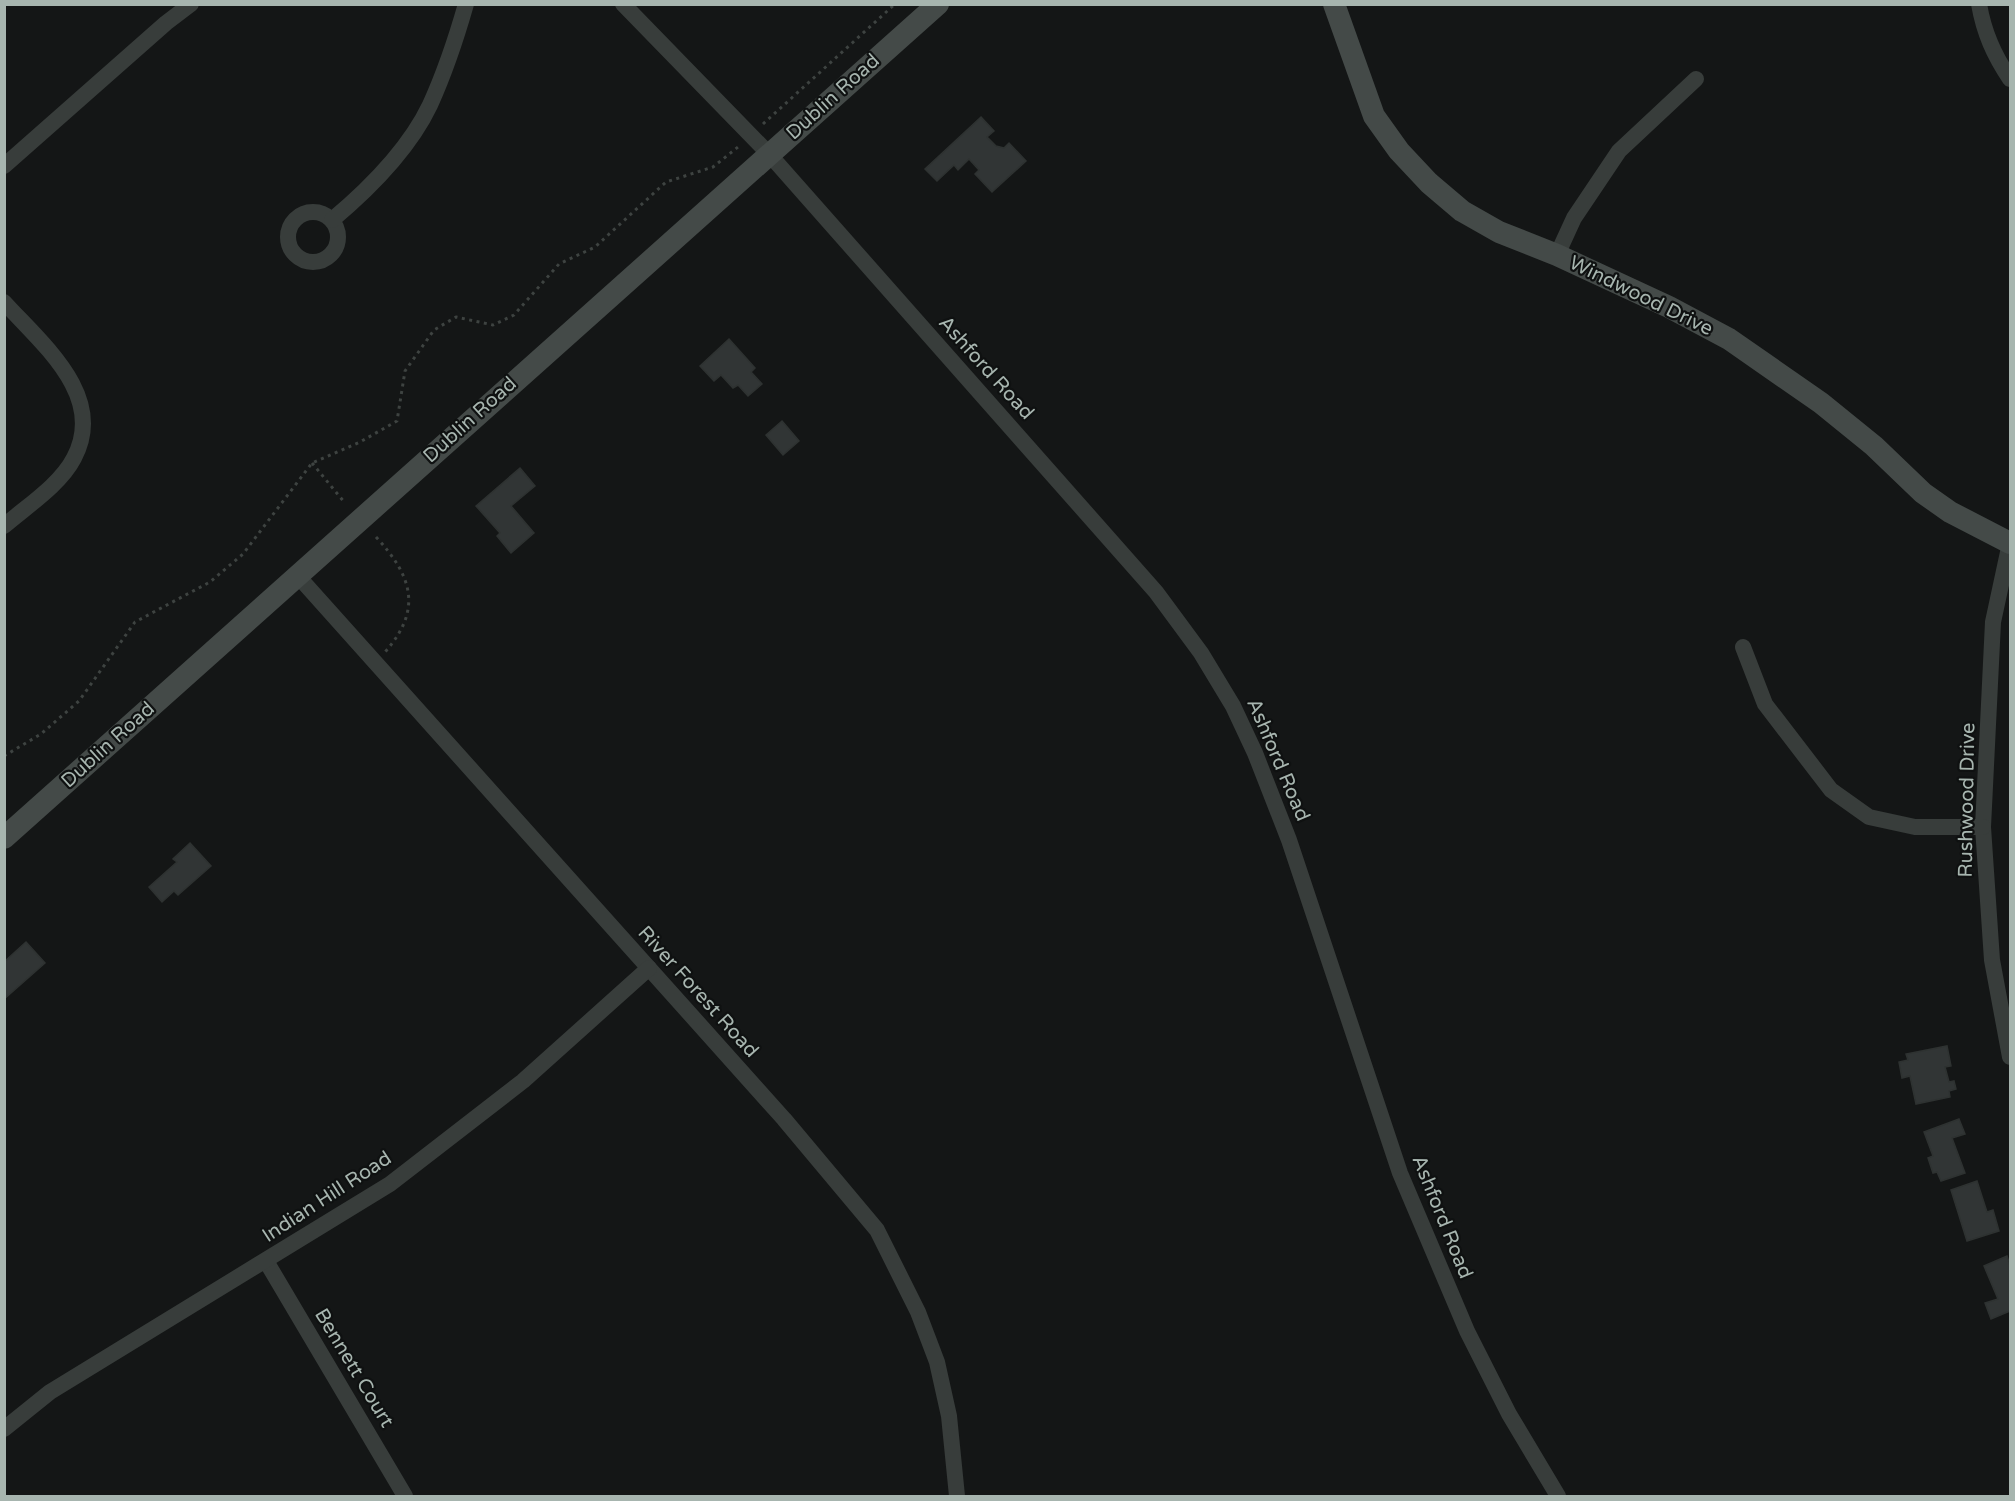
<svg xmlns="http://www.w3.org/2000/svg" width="2015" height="1501" font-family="'Varela Round',sans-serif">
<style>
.building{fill:#313535;stroke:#2e3231;stroke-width:1.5}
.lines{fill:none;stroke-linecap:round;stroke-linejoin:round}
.path{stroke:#3e4341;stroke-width:3;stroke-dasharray:3 4.5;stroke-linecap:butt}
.street{stroke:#383d3b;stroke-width:16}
.secondary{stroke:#444a48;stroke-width:22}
.labels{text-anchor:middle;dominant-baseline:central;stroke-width:4.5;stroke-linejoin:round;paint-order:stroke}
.street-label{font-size:20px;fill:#a7b5af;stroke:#0f1111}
</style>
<rect width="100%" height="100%" fill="#141616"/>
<g class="building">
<path d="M981 117 994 131 987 137 996 146 1004 148 1009 143 1026 161 992 192 975 174 979 170 969 159 958 170 954 165 937 181 925 169Z"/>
<path d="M729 339 755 368 751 372 762 384 748 396 738 385 733 388 721 375 714 381 700 366Z"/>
<path d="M782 421 799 441 783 455 766 435Z"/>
<path d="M520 468 535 486 511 506 534 533 511 553 497 536 500 533 476 506Z"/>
<path d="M190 843 211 866 178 895 174 891 162 902 149 887 177 862 173 859Z"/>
<path d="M26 942 45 963 4 999V962Z"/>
<path d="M1947 1046 1951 1066 1945 1067 1949 1082 1954 1081 1956 1089 1949 1091 1950 1097 1916 1104 1910 1076 1902 1078 1899 1062 1908 1060 1906 1054Z"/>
<path d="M1959 1119 1965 1134 1952 1138 1965 1173 1941 1181 1937 1172 1933 1173 1928 1158 1933 1156 1924 1132Z"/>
<path d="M1977 1181 1987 1212 1993 1210 1999 1231 1967 1241 1951 1190Z"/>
<path d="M2007 1256 2010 1265V1311L1991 1319 1985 1303 1998 1299 1984 1266Z"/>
</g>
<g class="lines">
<g class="path">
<path d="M763 124 895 4"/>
<path d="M312 463 345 503"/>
<path d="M376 537C412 576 423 609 385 652"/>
<path d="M4 756 41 734 79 701 135 622 210 582 243 554 312 463 360 442 397 421 405 371 434 330 456 317 493 325 514 315 559 264 595 247 666 182 713 167 738 147"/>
</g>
<g class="street">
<path d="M623 4 769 154 1156 592 1201 653 1233 706 1255 753 1289 840 1400 1173 1467 1331 1509 1414 1558 1496"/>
<path d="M1979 4C1984 33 1994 55 2010 79"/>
<path d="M4 166 166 23 191 4"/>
<circle cx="313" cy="237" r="25"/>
<path d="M332 220C369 189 409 149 430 105 445 72 456 39 466 4"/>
<path d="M1557 255 1574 218 1619 151 1696 79"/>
<path d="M4 302C42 344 107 396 74 458 60 485 27 506 4 526"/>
<path d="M2010 543 1993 622 1983 827 1992 960 2010 1057"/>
<path d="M297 575 784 1119 877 1230 918 1312 937 1362 949 1416 957 1496"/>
<path d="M1743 647 1765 704 1831 790 1869 817 1915 827H1983"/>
<path d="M266 1261 405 1496"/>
<path d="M4 1429 50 1392 390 1184 523 1081 649 968"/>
</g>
<g class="secondary">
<path d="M1334 4 1374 116 1399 151 1429 183 1462 211 1499 232 1557 255 1669 307 1729 339 1821 403 1874 446 1923 493 1950 512 2010 543"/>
<path d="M4 838 938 4"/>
</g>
</g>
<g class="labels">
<g class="street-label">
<text transform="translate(833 97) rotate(-42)">Dublin Road</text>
<text transform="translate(1641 296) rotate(26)">Windwood Drive</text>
<text transform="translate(986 368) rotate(48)">Ashford Road</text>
<text transform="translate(470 420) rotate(-42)">Dublin Road</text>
<text transform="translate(108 745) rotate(-42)">Dublin Road</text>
<text transform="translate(1278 760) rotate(67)">Ashford Road</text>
<text transform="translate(1967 800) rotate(-89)">Rushwood Drive</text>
<text transform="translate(698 992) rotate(48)">River Forest Road</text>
<text transform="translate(327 1197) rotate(-33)">Indian Hill Road</text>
<text transform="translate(1442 1217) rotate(68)">Ashford Road</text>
<text transform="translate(354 1368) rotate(59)">Bennett Court</text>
</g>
</g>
<rect width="2015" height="1501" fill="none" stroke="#a7b5af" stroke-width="12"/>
</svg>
